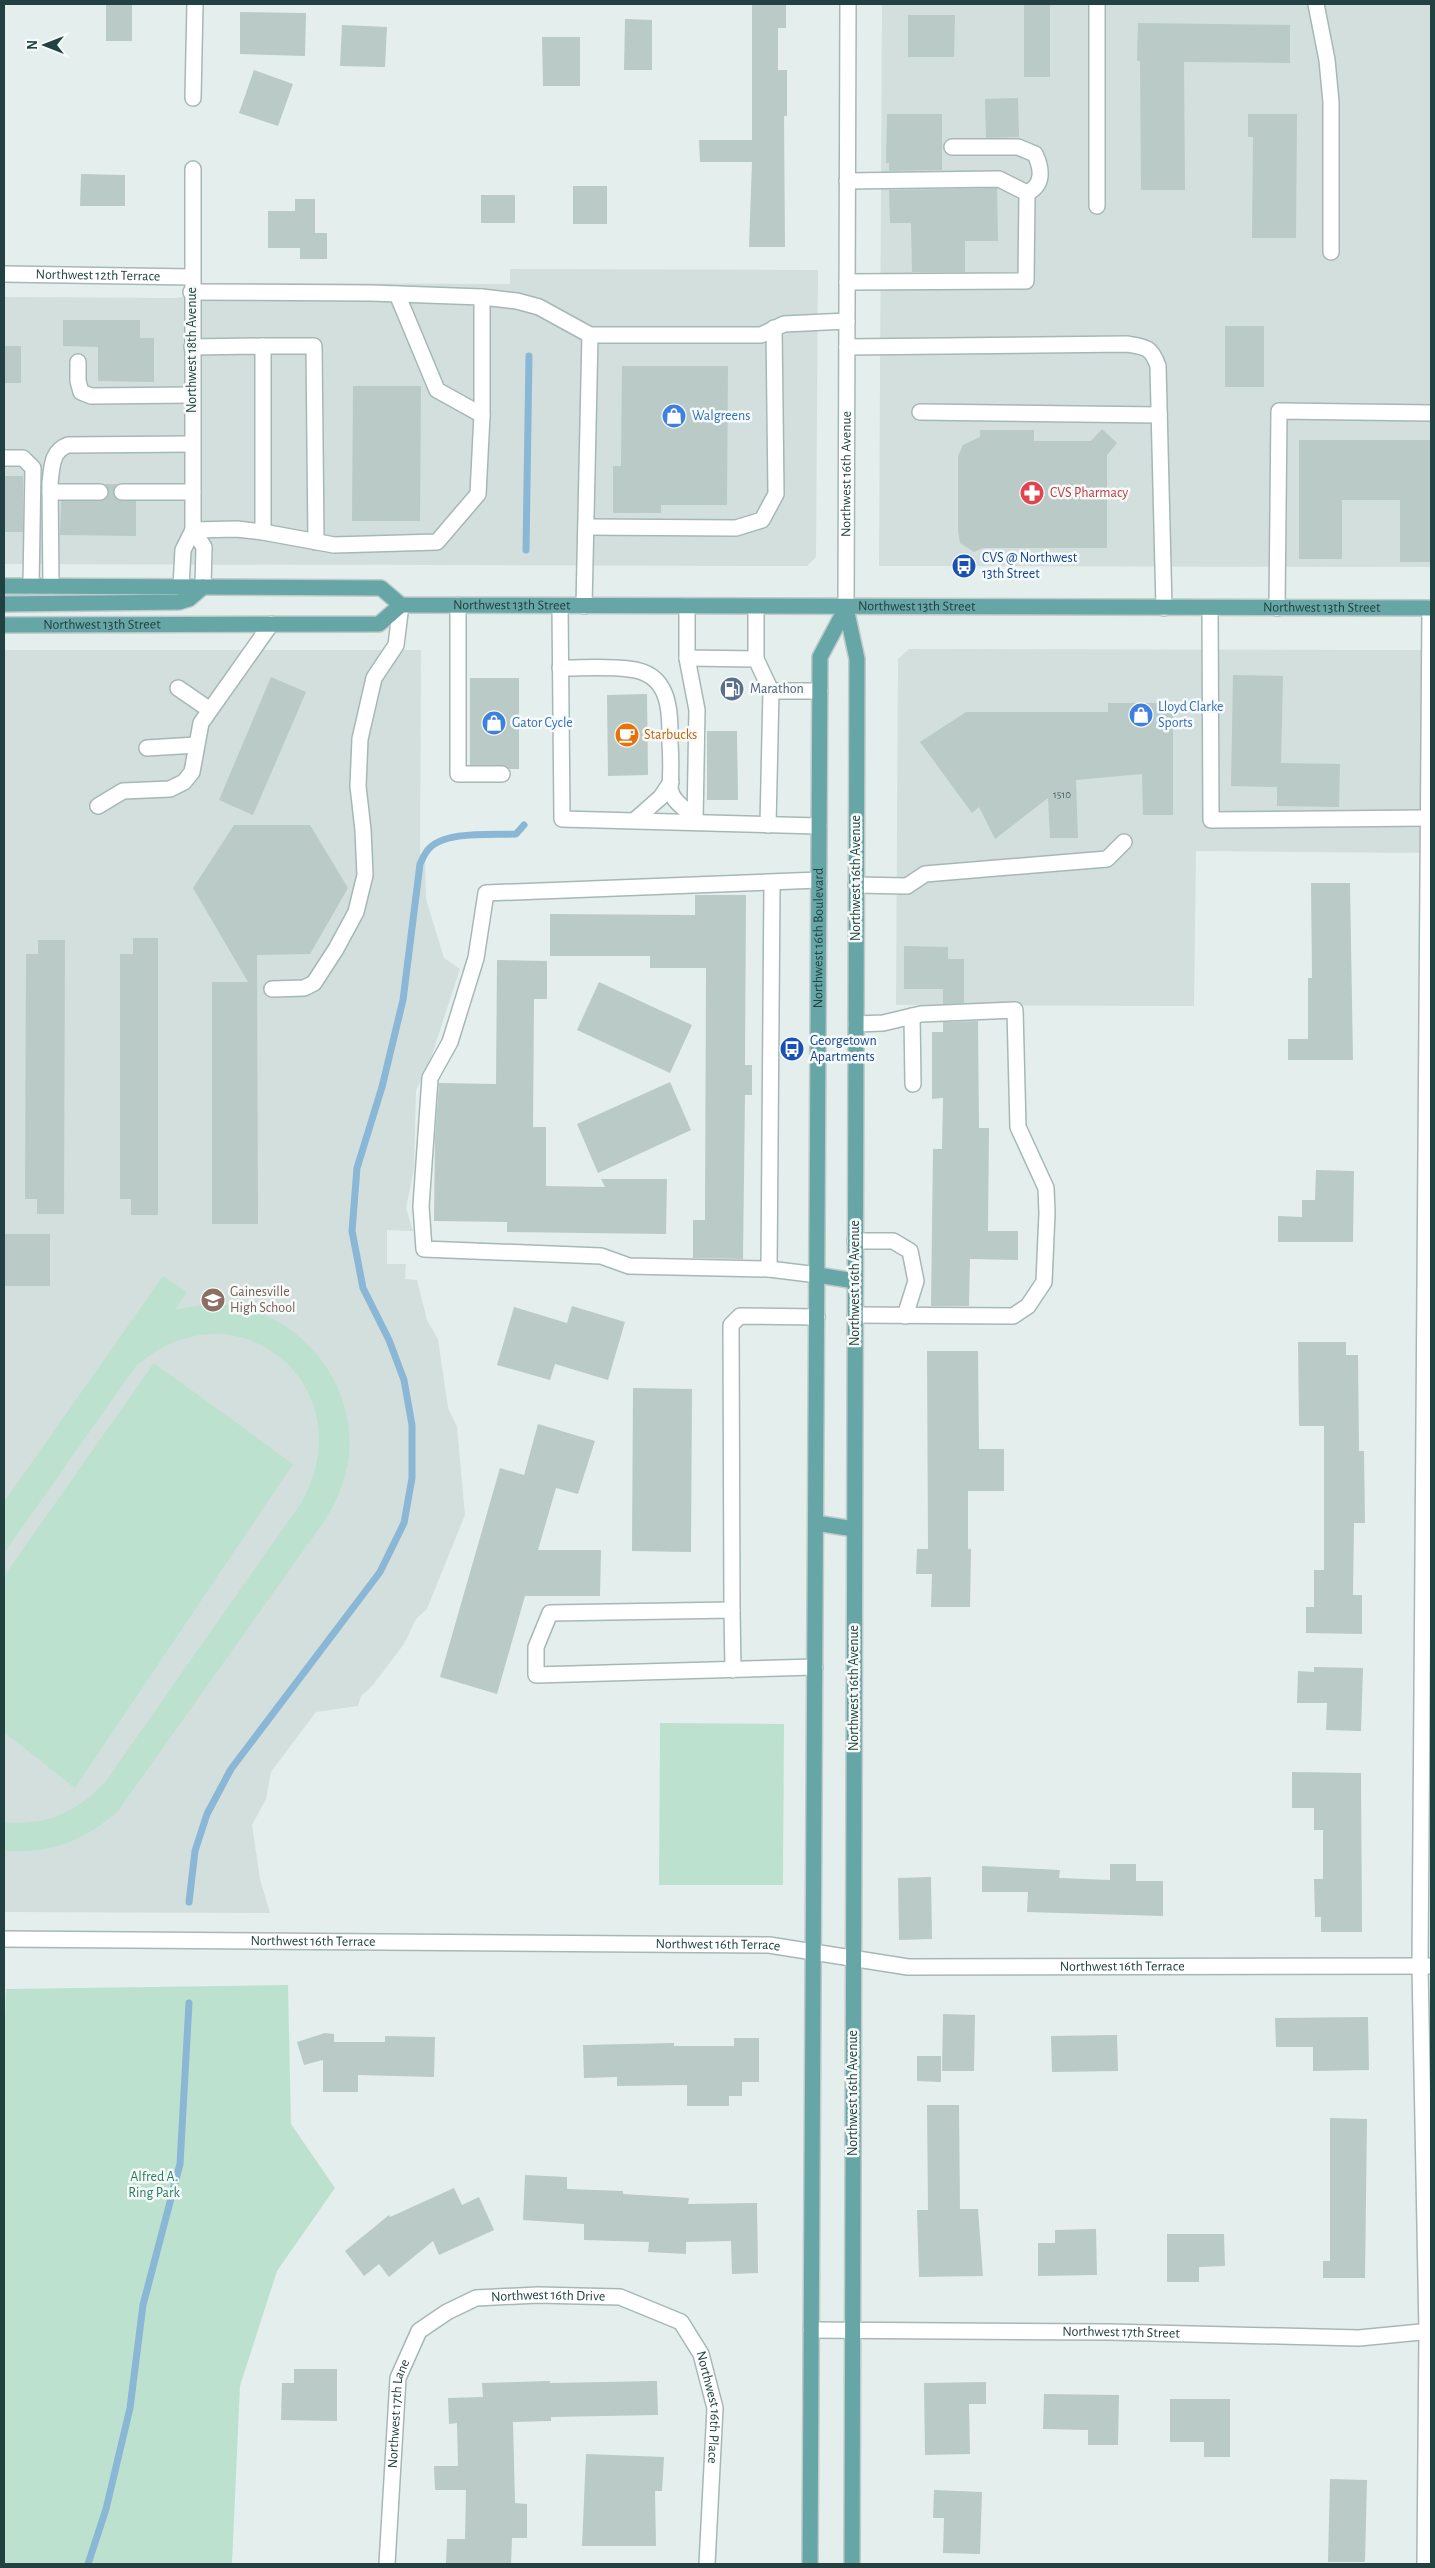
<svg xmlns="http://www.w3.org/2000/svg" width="1435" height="2568" font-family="'Alegreya Sans',sans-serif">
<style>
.built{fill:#d2dfdd}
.green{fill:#bde1cf}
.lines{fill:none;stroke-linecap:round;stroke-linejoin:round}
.stream{stroke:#8ab7d6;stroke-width:7}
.building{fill:#b9cac7}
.minor-casing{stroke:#a6b8b6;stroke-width:18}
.major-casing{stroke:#c1caca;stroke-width:18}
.minor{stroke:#fff;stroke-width:15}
.major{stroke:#67a6a6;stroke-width:15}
.labels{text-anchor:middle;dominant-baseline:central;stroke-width:5;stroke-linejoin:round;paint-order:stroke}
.number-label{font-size:11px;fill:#486462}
.street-label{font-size:14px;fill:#224241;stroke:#f6fbf9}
.shop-label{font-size:14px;fill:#366cbe;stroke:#f6fbf9;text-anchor:start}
.health-label{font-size:14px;fill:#be3a42;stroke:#f6fbf9;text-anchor:start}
.transit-label{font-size:14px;fill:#164399;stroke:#f6fbf9;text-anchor:start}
.service-label{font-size:14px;fill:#4e5e75;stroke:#f6fbf9;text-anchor:start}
.food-label{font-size:14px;fill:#c56008;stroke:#f6fbf9;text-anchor:start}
.education-label{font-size:14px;fill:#785e54;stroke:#f6fbf9;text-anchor:start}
.park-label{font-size:14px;fill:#2a7b5e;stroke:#f6fbf9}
</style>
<rect width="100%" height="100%" fill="#e4efed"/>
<g class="built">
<path d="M882 4H1431V567L879 566Z"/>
<path d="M510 269 818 270 816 557 807 566 4 564V297L178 298 220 283 510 284Z"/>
<path d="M909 649 1431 650V853L1196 851 1194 1006 896 1005 898 659Z"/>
<path d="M4 650H421L420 854 425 855 426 899 444 958 460 969 428 1067 416 1090 414 1169 406 1208 413 1231 387 1230V1264H406L405 1279 417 1280 427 1320 438 1339 448 1408 457 1427 465 1515 427 1609 416 1619 404 1644 373 1685 361 1696 358 1706 316 1712 271 1772 266 1799 252 1825 260 1879 270 1913 4 1912Z"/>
</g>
<g class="green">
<path d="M163 1276 187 1292 175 1310C202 1304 228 1302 254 1311 323 1334 367 1412 343 1482 339 1496 332 1508 325 1520L118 1811C85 1841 49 1854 4 1851V1822C47 1827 81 1810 108 1778L301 1503C367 1387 237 1278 136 1366L4 1553V1502Z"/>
<path d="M154 1363 293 1464 75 1788 4 1732V1576Z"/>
<path d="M660 1723 784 1724 783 1885H659Z"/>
<path d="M288 1985 291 2124 335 2188 277 2271 240 2386 232 2564H4V2049L6 1989Z"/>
</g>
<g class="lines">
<g class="stream">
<path d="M526 550 529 356"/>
<path d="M189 1902 195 1851 207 1814 231 1769 380 1572 404 1523 412 1478V1425L404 1380 389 1340 363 1288 352 1231 357 1168 382 1087 403 1000 420 864C422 860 424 855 427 851 442 830 493 835 516 834L524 825"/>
<path d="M88 2564 106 2509 130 2408 143 2305 180 2164 189 2003"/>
</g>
</g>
<g class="building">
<rect x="106" y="4" width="26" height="37"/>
<path d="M752 4H786V28H778V70H787V116H784L785 247H749L752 162H700L699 140H752Z"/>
<rect x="1024" y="4" width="26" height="73"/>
<path d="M240 12 306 13 305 56 240 54Z"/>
<path d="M908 15H955L954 57H908Z"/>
<path d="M625 19 652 20V70H624Z"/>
<path d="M1138 23 1290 25V63L1184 62 1185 190H1141L1140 61H1137Z"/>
<path d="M342 25 387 27 385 67 340 66Z"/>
<path d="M542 37H580V86H543Z"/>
<path d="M254 70 293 84 278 126 239 113Z"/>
<path d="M1018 98 1019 137 986 138 985 99Z"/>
<path d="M887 114H942V170L889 171V163H886Z"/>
<path d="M1248 114H1297L1296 238H1252L1253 137H1248Z"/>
<path d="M81 174 125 175V206H80Z"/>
<rect x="573" y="186" width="34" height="38"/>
<path d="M997 188 998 241H965V272H912L911 223H890L889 190Z"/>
<rect x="481" y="195" width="34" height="28"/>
<path d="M295 199H315V233H327V259H300V248H268V211H295Z"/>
<path d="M63 320H140V338H154V382L98 381V347L63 346Z"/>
<rect x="1225" y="326" width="39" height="61"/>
<rect x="4" y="346" width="17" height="37"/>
<path d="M622 366H728L727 505H661V513H613V466H621Z"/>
<path d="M353 386H421L420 521H352Z"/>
<path d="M1102 429 1117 443 1107 455V548H983L974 552 960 543 958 531V456L963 445 980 437V430H1034V441H1091Z"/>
<path d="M1299 440H1431V562H1400V500H1342V559H1299Z"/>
<rect x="4" y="476" width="19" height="56"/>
<path d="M105 484H117L113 492 118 500 136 501V536L60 535 61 501 104 500 109 492Z"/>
<path d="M1233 675 1283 676 1281 763 1340 764 1339 807 1277 806V787L1231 786Z"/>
<path d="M271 677 306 692 253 815 219 800Z"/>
<path d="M470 678H519V769H510L502 765H470Z"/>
<path d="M647 694 648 775 608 776 607 695Z"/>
<path d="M1108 703H1173V815H1143L1142 774 1076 780 1078 838H1050L1048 798 995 839 979 807 972 813 920 742 966 712H1108Z"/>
<path d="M707 731H737L738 800H707Z"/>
<path d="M234 825H310L348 888 310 954 257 955 258 1224H212V982H248L193 888Z"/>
<path d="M1311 883H1350L1353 1060H1288V1039H1308V978H1312Z"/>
<path d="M695 895H746L745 1065H752V1095H745L743 1259 693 1258V1220H705L706 968H650V956H550V914L695 915Z"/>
<path d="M133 938H158V1215H131V1199H120V954H133Z"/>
<path d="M38 940H65L64 1214H37V1199H25L26 954H38Z"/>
<path d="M904 946 948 947V959H964V1003L943 1004V989H904Z"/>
<path d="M497 960 547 961V999H534L533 1127H546V1186L605 1187 601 1179H667L666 1234 507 1232V1222L434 1221 435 1138 439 1083 496 1084Z"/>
<path d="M599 982 692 1025 670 1073 577 1030Z"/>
<path d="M978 1021 979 1128H989L988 1231H1018V1260L970 1259 969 1306H931L933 1149H942L943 1098 932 1099V1032H943V1022Z"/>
<path d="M670 1082 691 1130 598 1173 577 1124Z"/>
<path d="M1316 1170 1354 1171 1353 1242H1278V1216L1302 1217V1200H1315Z"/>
<rect x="4" y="1234" width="46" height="52"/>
<path d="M572 1306 625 1322 608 1380 555 1364 550 1380 497 1365 514 1307 567 1323Z"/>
<path d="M1298 1342H1346V1355H1358L1359 1451H1364L1365 1523H1354L1353 1595H1362V1634L1306 1633V1607H1314V1570H1324V1426H1299Z"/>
<path d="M927 1351H978L979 1449H1004V1491H968V1549H971L970 1607H931L932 1574H916L917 1549H928Z"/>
<path d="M633 1388 692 1389 691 1552 632 1551Z"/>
<path d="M538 1424 595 1441 578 1494 556 1488 538 1550H601L600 1596H525L497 1694 440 1677 500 1468 524 1475Z"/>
<path d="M1314 1667 1363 1668 1361 1731 1326 1730 1327 1703H1297L1298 1671 1314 1672Z"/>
<path d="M1292 1772 1361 1773 1362 1932H1321V1917H1315L1314 1879H1323V1830H1314V1808H1292Z"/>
<path d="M1110 1864H1136V1881H1163V1916L1027 1912 1028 1892H982V1866L1060 1870 1059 1878 1110 1880Z"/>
<path d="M931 1877 932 1939 899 1940 898 1878Z"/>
<path d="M943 2014 975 2015 974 2071H942Z"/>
<path d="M1368 2017 1369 2070 1313 2071V2047H1276L1275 2018Z"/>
<path d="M325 2033 334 2034V2042H385V2036L435 2037 434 2077 358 2075V2092H323V2060L304 2065 297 2042Z"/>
<path d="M1117 2035 1118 2071 1052 2072 1051 2036Z"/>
<path d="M734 2038H759V2082H742V2096H729V2106H687V2085L617 2086V2077L584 2078 583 2045 674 2043V2046H734Z"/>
<path d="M917 2056H941V2082L917 2081Z"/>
<path d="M927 2105H959L960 2209H978L983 2276 919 2277 917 2210H928Z"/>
<path d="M1330 2118 1367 2119 1365 2278H1323V2261H1330Z"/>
<path d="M525 2175 567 2177V2189L623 2191V2194L689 2198 688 2204 757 2203 758 2273 732 2274 731 2241 686 2242V2254L648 2252 649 2242 584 2240V2224L523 2220Z"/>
<path d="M454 2188 462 2205 479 2197 494 2230 439 2255 433 2241 389 2277 379 2264 364 2276 345 2251 389 2215 390 2217Z"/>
<path d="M1096 2229 1097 2275 1038 2276V2243H1055V2230Z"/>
<path d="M1167 2234H1224L1225 2266 1199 2267V2282H1167Z"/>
<path d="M294 2369H337V2421L281 2420 282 2383H294Z"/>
<path d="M550 2381V2383L657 2381 658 2415 551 2417V2421L513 2422 515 2503 527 2504V2538H512L511 2564H446L447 2539H465L466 2490H435L434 2466H458L457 2423 449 2424 448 2398 483 2397 482 2383Z"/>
<path d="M986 2382V2404H969L970 2454 925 2455 924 2383Z"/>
<path d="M1044 2394 1119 2395 1118 2445H1088V2430L1043 2429Z"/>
<path d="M1170 2399H1230V2457H1204V2442H1170Z"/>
<path d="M586 2454 664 2457 662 2491H655L656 2546H582Z"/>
<path d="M1330 2479 1367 2480 1365 2562H1328Z"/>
<path d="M934 2490 982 2492 980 2554 943 2553 944 2518H933Z"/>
</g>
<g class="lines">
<defs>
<g id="minor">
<path d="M1316 4 1327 60 1331 102V252"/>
<path d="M193 98 195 4"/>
<path d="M952 147H1018L1035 154C1042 169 1044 185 1027 193"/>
<path d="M1097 206V4"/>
<path id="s1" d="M4 274 191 277"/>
<path d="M847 282 1026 281 1027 193 999 179 847 181"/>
<path d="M191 292 371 293 482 297 517 301 539 307 590 335"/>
<path d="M397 294 437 390 482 415"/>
<path d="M263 346H314L316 542"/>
<path d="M192 347 263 346V532"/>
<path d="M847 347 1127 344C1146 347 1151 347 1158 366L1164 608"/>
<path d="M78 362V381L81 392 91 396 192 395"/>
<path d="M920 412 1159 415"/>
<path d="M4 458H23L33 468 31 586"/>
<path d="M50 492H100"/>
<path d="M122 492H193"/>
<path d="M586 527 736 528 762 520 776 494 774 328"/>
<path d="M193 530 237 529 263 532 334 545 437 542 478 494 482 415V297"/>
<path d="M193 530 204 547 203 587"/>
<path d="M51 586 50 483C52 468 51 451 68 445L192 444"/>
<path d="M181 587 183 550 193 530V169"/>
<path d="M458 605V774H502"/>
<path d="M560 606 562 819 819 826"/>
<path d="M584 606 590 335H761L784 324 847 321"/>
<path d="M687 606V658L756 659 771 691"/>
<path id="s2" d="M846 608 848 4"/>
<path d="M1210 608 1211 820 1427 818"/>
<path d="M1277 608 1279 411 1431 413"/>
<path d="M687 658 697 710 695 821"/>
<path d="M756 659V607"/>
<path d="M560 668C583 668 607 666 629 669 671 673 670 711 670 743 671 758 671 773 670 789 674 805 687 807 695 821"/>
<path d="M178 688 210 710"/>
<path d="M147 748 196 745"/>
<path d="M98 806 123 791 170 789 184 782 192 772 201 723 271 624"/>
<path d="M635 820 661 797 671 782"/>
<path d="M768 825 771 691H820"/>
<path d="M856 885 907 886 925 874 1107 859 1124 842"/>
<path d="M272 989 304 988 314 983 336 949 356 912 365 875 363 830 358 786 360 739 374 678 396 645 401 605"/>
<path d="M912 1016 913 1084"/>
<path d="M855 1241H893L910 1251 916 1281 905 1316"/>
<path d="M769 1269 772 883"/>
<path d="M818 1275 769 1269 629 1266 601 1256 424 1249 421 1206 430 1078 450 1042 476 958 486 893 819 880"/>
<path d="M855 1315 1013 1316 1028 1306 1044 1282 1047 1213 1046 1188 1018 1127 1015 1010 921 1014 883 1023 856 1024"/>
<path d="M732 1610 731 1325 740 1316 817 1317"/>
<path d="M733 1670 732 1610 550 1613 536 1647V1675C629 1672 722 1669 815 1667"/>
<path id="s3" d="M4 1939 769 1945 908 1967 1431 1966"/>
<path id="s4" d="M811 2330 1109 2332 1359 2338 1431 2331"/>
<path id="s5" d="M387 2564 398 2378 419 2331 447 2312 476 2298 538 2295 620 2297 681 2322 701 2354 715 2408 707 2564"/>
<path d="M1425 2564 1427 2332 1420 1966 1430 608"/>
</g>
<g id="major">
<path id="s6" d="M4 586 381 588 401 605 1431 608"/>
<path d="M4 604 179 602 189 599 203 587"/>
<path d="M846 608 857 659 852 2564"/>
<path id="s7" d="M4 625 379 624 401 605"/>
<path d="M818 1275 855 1281"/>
<path d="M816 1523 854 1529"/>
<path id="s8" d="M810 2564 820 657 846 608"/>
</g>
</defs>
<use href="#minor" class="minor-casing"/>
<use href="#major" class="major-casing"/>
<use href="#minor" class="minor"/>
<use href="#major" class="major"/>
</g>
<defs>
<symbol id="shop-disc" viewBox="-11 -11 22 22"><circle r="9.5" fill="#3f7fe0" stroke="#f6fbf9"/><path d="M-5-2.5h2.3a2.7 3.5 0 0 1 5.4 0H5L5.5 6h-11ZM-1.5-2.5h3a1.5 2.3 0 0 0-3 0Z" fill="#fff"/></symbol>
<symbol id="pharmacy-disc" viewBox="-11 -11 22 22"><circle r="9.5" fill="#e0444e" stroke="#f6fbf9"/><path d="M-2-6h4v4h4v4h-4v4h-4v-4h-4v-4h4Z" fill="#fff"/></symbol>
<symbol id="bus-disc" viewBox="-11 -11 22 22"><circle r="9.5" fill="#1a4fb4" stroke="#f6fbf9"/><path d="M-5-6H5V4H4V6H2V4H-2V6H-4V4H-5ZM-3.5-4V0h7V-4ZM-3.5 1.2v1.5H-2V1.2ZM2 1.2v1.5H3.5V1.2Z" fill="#fff"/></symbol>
<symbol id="fuel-disc" viewBox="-11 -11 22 22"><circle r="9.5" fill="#5c6f8a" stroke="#f6fbf9"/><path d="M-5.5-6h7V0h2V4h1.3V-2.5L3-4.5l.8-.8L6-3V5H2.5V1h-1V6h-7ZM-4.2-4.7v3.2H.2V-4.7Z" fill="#fff"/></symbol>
<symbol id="cafe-disc" viewBox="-11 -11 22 22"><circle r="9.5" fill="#e8710a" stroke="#f6fbf9"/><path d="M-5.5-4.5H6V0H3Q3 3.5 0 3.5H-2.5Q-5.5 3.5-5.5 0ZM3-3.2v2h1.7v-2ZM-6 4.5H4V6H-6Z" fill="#fff"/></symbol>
<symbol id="school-disc" viewBox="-11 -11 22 22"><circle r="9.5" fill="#8d6e63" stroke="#f6fbf9"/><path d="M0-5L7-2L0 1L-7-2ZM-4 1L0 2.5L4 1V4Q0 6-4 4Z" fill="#fff"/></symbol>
</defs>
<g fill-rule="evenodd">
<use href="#shop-disc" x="660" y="402" width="28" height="28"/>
<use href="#pharmacy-disc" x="1018" y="479" width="28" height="28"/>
<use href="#bus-disc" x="950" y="552" width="28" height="28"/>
<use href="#fuel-disc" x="718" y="675" width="28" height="28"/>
<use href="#shop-disc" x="1127" y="701" width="28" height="28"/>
<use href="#shop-disc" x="480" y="709" width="28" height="28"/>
<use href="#cafe-disc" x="613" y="721" width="28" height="28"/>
<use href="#bus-disc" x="778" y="1035" width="28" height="28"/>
<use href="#school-disc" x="199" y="1286" width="28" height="28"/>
</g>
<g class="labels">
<g class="number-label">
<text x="1062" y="794">1510</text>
</g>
<g class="street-label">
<text stroke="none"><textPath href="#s1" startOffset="94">Northwest 12th Terrace</textPath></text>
<text transform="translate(192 350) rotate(-90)">Northwest 18th Avenue</text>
<text stroke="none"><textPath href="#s2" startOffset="134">Northwest 16th Avenue</textPath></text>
<text stroke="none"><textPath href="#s6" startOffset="514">Northwest 13th Street</textPath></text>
<text stroke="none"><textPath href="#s6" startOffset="919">Northwest 13th Street</textPath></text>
<text stroke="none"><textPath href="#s6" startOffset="1324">Northwest 13th Street</textPath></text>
<text stroke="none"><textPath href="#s7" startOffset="98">Northwest 13th Street</textPath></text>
<text transform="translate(856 878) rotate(-90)">Northwest 16th Avenue</text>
<text stroke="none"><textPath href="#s8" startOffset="1626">Northwest 16th Boulevard</textPath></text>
<text transform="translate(855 1283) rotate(-90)">Northwest 16th Avenue</text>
<text transform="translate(854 1688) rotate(-90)">Northwest 16th Avenue</text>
<text stroke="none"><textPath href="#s3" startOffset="309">Northwest 16th Terrace</textPath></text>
<text stroke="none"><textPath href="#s3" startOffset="714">Northwest 16th Terrace</textPath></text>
<text stroke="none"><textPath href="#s3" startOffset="1120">Northwest 16th Terrace</textPath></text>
<text transform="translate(853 2093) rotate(-90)">Northwest 16th Avenue</text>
<text stroke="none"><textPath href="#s5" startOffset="376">Northwest 16th Drive</textPath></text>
<text stroke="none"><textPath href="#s4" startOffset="310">Northwest 17th Street</textPath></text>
<text stroke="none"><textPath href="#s5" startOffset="606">Northwest 16th Place</textPath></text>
<text stroke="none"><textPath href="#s5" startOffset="151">Northwest 17th Lane</textPath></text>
</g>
<g class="shop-label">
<text x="692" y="416">Walgreens</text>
<text x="1158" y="707">Lloyd Clarke<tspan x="1158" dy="16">Sports</tspan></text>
<text x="512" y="723">Gator Cycle</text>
</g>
<g class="health-label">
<text x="1050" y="493">CVS Pharmacy</text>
</g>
<g class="transit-label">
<text x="982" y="558">CVS @ Northwest<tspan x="982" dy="16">13th Street</tspan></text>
<text x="810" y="1041">Georgetown<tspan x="810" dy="16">Apartments</tspan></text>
</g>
<g class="service-label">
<text x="750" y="689">Marathon</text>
</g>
<g class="food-label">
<text x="644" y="735">Starbucks</text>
</g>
<g class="education-label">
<text x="230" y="1292">Gainesville<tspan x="230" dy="16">High School</tspan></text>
</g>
<g class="park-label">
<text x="154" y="2177">Alfred A.<tspan x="154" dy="16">Ring Park</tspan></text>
</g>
</g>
<rect width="1435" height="2568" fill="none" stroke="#224241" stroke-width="10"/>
<g transform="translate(45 45) rotate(270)" stroke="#f6fbf9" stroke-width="4" paint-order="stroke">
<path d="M0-4L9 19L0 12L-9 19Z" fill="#224241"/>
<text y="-8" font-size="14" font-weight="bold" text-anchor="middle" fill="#224241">N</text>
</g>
</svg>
